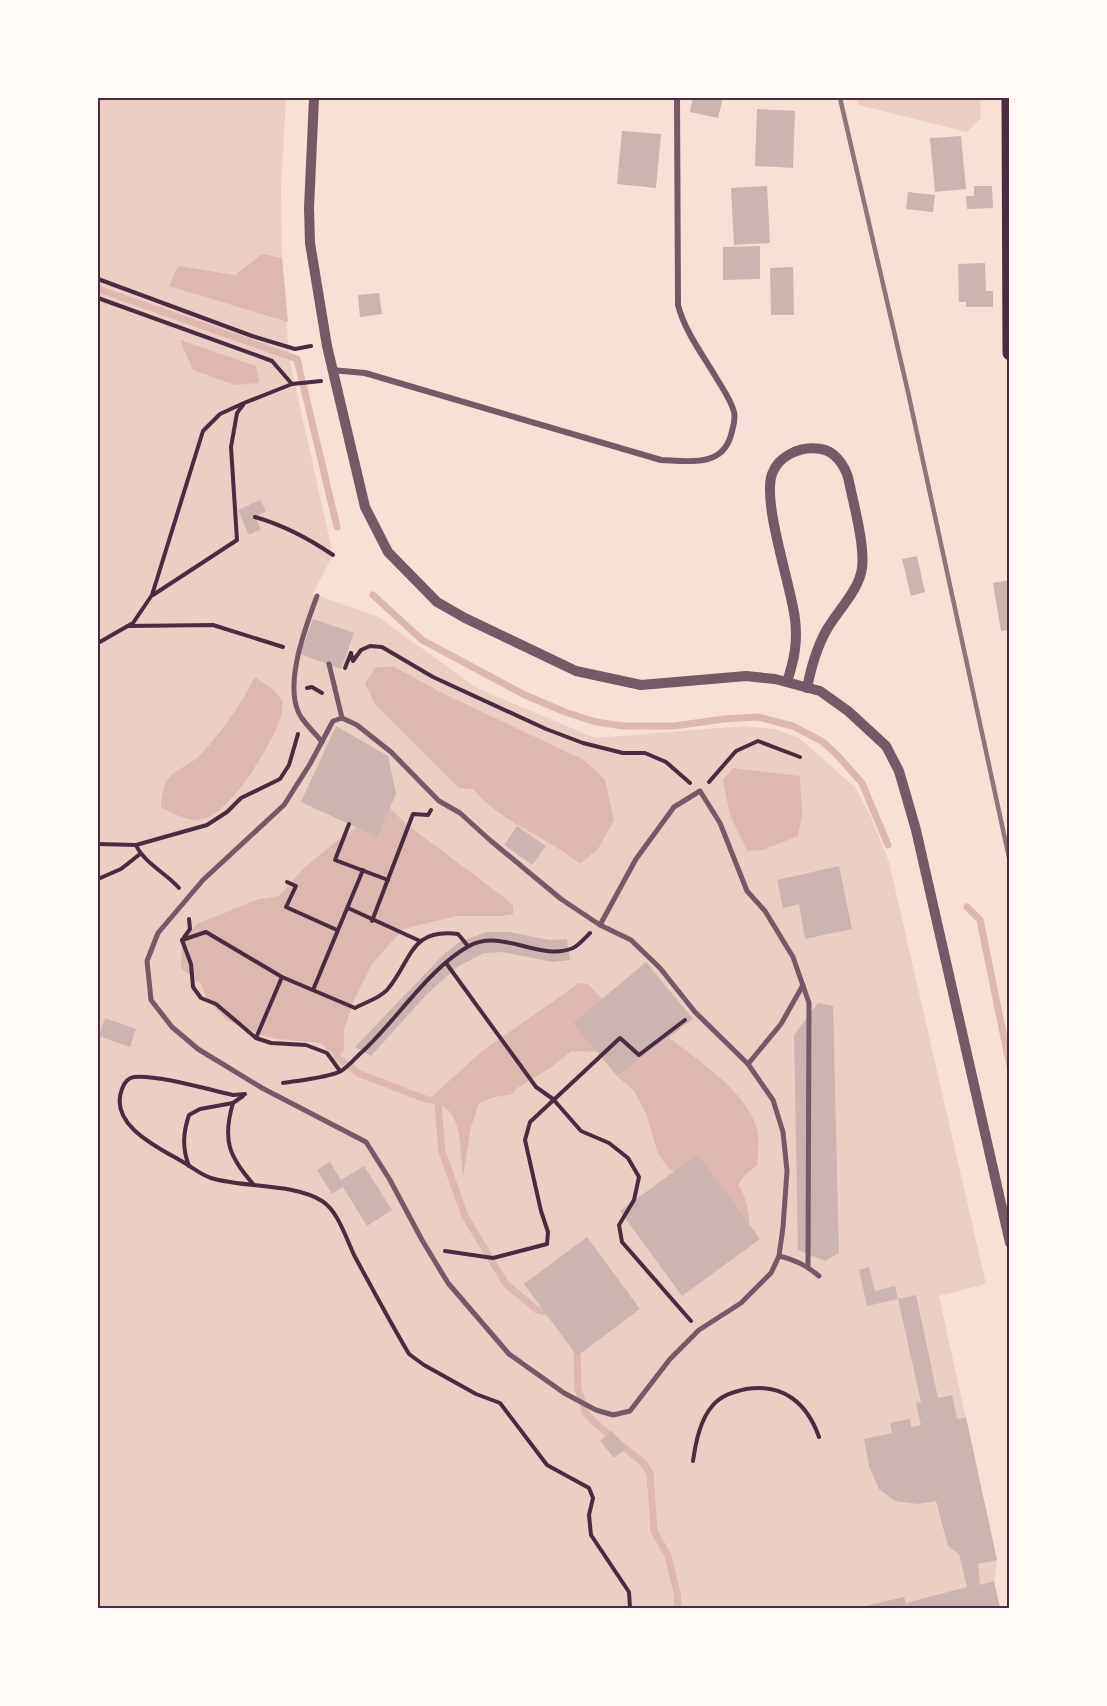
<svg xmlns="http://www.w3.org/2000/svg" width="1107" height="1706" font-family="'Alegreya Sans',sans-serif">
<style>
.green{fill:#ebcfc5}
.water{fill:#dcb8b0}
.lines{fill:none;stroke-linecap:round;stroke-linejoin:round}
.stream{stroke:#dcb8b0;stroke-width:7}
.building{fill:#ccb4b1}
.path{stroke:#4a2c40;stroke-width:4}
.pedestrian{stroke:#755966;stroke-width:5}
.minor{stroke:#755966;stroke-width:6}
.tertiary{stroke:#755966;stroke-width:10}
.primary{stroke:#4a2c40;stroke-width:15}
.rail{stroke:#8f747c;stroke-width:4.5}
.neatline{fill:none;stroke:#4a2c40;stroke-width:2}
</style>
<rect width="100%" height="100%" fill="#f7e1d7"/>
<g class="green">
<path d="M98 98H286L281 186 282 258 289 357 333 555 313 594 377 616 477 688 595 738 743 726 775 729 799 738 855 787 872 819 889 862 986 1284 939 1296 997 1560 994 1581 1000 1608H98Z"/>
<path d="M857 98H980L981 118 967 132 859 105Z"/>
</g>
<g class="water">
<path d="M262 254 282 258 288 322 169 286 178 266 235 275Z"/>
<path d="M180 340 256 366 259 383 235 385 193 370Z"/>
<path d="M393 666 442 693 584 760 605 780 614 820 598 849 580 864C547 837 500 822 473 789L459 788 375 704 365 683 375 668Z"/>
<path d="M255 677 274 690 283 702C282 708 282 715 280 720 270 746 227 822 196 820 183 819 172 813 161 807 163 764 183 775 204 751 224 728 241 704 255 677Z"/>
<path d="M733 768 800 776 802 816 798 836 763 850 747 851 730 815 723 780Z"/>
<path d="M381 799 405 823 506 899 513 906V914L501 916H457L403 929 372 964 354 1000 344 1030V1051L337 1057 320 1043 277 1039 261 1035 227 1020 208 1001 201 984 181 968 182 940 197 924 259 899 279 896 304 868 333 844 373 815Z"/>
<path d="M579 983 588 984 602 999 584 1014 629 1067 669 1038C697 1059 742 1089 755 1123 761 1136 758 1151 757 1165L745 1175 738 1185C751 1203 750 1228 749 1249L742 1237 683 1175 669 1169 658 1154 646 1113 634 1091 617 1076 597 1052 572 1051 550 1068 517 1088 511 1095 494 1097 479 1103 471 1127 463 1177C461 1160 462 1124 449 1111 444 1106 434 1103 428 1100L481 1052Z"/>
</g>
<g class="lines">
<g class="stream">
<path d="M98 289 297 359 337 527"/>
<path d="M373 595 422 640 525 695 565 712 596 722 623 726H674L724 719 758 717 793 726 823 742 838 756 862 783 888 845"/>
<path d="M967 907 980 920 1010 1067"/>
<path d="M337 1057 360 1074 428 1100H435"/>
<path d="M438 1105 442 1152 465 1216 506 1284 537 1310 552 1313"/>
<path d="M577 1348 578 1389 586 1413 594 1422 643 1463 650 1473 654 1531 668 1556 677 1593 678 1608"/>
</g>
</g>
<g class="building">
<path d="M693 98H723L718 118 690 112Z"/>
<path d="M757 109 795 111 793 168 755 166Z"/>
<path d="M622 131 661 134 656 188 617 184Z"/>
<path d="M961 136 966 189 935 192 930 138Z"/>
<path d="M767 186 770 243 734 245 731 188Z"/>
<path d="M974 186H992L993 208 967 209 966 196H974Z"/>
<path d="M908 192 935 195 933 212 906 209Z"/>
<path d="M760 246V279L723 280V247Z"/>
<path d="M985 263 986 291H993V307H966V302H959L958 264Z"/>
<path d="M793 267 794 315H771L770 268Z"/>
<path d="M379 293 382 314 360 317 358 295Z"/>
<path d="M260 500 266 511 255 517 261 529 249 535 238 510Z"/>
<path d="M917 556 925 592 911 596 902 559Z"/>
<path d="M1010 580V630L1001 631 993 583Z"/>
<path d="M313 619 354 633 341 669 300 654Z"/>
<path d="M336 726 388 756 396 794 377 837 301 802Z"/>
<path d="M517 826 546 846 532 865 504 845Z"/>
<path d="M839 866 852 929 805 939 799 904 783 908 777 880Z"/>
<path d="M486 932H508L550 940 567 939 570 960 552 962 503 952 484 953 457 967 427 994 371 1056 355 1047 444 954 458 943Z"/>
<path d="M646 962 693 1019 617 1076 573 1023Z"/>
<path d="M818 1003 833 1006 839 1253 825 1261 798 1250 794 1035Z"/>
<path d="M105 1018 136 1029 130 1047 99 1036Z"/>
<path d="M698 1154 760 1239 682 1296 620 1211Z"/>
<path d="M330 1162 341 1180 364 1166 392 1210 367 1226 343 1187 332 1194 317 1170Z"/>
<path d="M587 1237 640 1309 577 1356 524 1284Z"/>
<path d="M869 1267 875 1291 895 1286 898 1299 916 1295 938 1398 952 1395 957 1419 966 1417 997 1560 978 1564 980 1585 994 1581 1000 1608H857L904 1597 906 1603 967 1587 959 1554 948 1546 936 1501 918 1504 895 1501 879 1489 869 1466 864 1439 892 1433 890 1423 910 1419 911 1427 921 1425 916 1403 921 1402 898 1299 867 1306 859 1270Z"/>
<path d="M612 1431 626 1449 614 1458 600 1441Z"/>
</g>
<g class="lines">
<g class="path">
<path d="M98 279 252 336 295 349 311 346"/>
<path d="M98 298 272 361 292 384"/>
<path d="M255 517C283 525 308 538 333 555"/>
<path d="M153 595 237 540 231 447 237 413 243 405"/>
<path d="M128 626 213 625 283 647"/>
<path d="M98 643 133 623 152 595 203 431 220 414 244 403 292 384 321 381"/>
<path d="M351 653 353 661 361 650 370 646 382 647 433 677 546 729 583 743 623 753H645L666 762 690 783"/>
<path d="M345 668 351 653"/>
<path d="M307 688 312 687 322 693"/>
<path d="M709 782 736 751 758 741 800 757"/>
<path d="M349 824 335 860 388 880"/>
<path d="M98 844 136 845 207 825 227 812 241 798 280 779 289 765 298 734"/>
<path d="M136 845C144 863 166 873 179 888"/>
<path d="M98 879 121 869 140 854"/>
<path d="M287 882 296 886 286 907 337 930"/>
<path d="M348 908 420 941"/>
<path d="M372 921 413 814 428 815 431 810"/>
<path d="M183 939 190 929 189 919"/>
<path d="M182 940 206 932 282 977 355 1008C364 1003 380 998 387 990 412 961 409 928 458 934L468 946"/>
<path d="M182 940 191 964 193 987 201 998 216 1004 256 1038 271 1043 306 1045 327 1053 340 1071"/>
<path d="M446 963 536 1087 553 1099 581 1131 609 1143 628 1158 639 1177 634 1200 619 1225 622 1242 691 1321"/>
<path d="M313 990 363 870"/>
<path d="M256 1038 282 977"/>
<path d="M283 1083C296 1081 331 1077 341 1071 349 1066 355 1058 362 1052 396 1021 429 968 469 946 502 928 540 962 573 948 579 945 585 938 590 933"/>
<path d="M245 1094 233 1095C210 1090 155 1074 134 1077 128 1078 124 1083 122 1089 108 1125 159 1148 183 1162 192 1167 201 1175 211 1178 243 1188 294 1183 322 1201 338 1211 346 1238 354 1255 372 1288 390 1322 409 1354L424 1365 476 1394 500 1403 547 1465 589 1488 593 1498 589 1515 591 1535 629 1592 630 1608"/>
<path d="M243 1096 233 1103C222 1140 229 1157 254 1185"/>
<path d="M189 1166C182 1148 183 1133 189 1115L200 1109 233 1103"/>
<path d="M445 1251 493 1258 547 1244 548 1232 541 1211 525 1140 530 1122 620 1038 639 1055 685 1020"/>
<path d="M693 1461C696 1441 700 1420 713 1405 722 1395 733 1392 746 1389 783 1383 807 1403 819 1437"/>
</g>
<g class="pedestrian">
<path d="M317 596C306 626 282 687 301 717 307 726 316 734 322 742"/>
<path d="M329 664 342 718"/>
<path d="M342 718 357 725 391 752 439 801 460 813 491 841 561 899 600 925 631 940 660 968 695 1012 748 1064 773 1100 783 1132 787 1171 783 1227 779 1256 771 1273 741 1303 699 1330 670 1359 630 1411 613 1415 596 1410 564 1393 509 1354 448 1283 422 1240 390 1180 366 1142 262 1088 198 1049 172 1027 151 1000 147 961 158 933 203 880 284 805 310 764 333 721Z"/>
<path d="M600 925 636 859 674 807 700 791 720 823 747 891 765 911 793 957 809 1003 808 1267"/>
<path d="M748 1064 781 1024 803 985"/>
<path d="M779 1256C795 1260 806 1265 819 1276"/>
</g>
<path class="minor" d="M331 370 365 373 661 460C688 461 722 468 731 435 733 427 736 420 734 412 731 400 723 389 717 379 703 355 685 332 678 305L677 98"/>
<g class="tertiary">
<path d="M314 98 309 208 310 243 327 346 365 507 388 552 437 602 465 618 576 671 641 685 746 676 775 679 820 691 848 711 886 746 899 771 916 830 1010 1243"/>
<path d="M787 682C794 660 798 643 795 619 791 585 762 503 772 474 776 464 781 459 790 454 799 449 810 447 821 449 835 451 844 465 848 477 853 502 865 544 862 568 859 591 837 611 826 631 816 649 811 668 807 688"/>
</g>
<path class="primary" d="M1009 98 1010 353"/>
<path class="rail" d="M840 98 908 392 1010 862"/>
</g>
<rect width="1107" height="1706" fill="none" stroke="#fffaf5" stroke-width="198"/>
<rect x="99" y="99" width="909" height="1508" class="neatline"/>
</svg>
